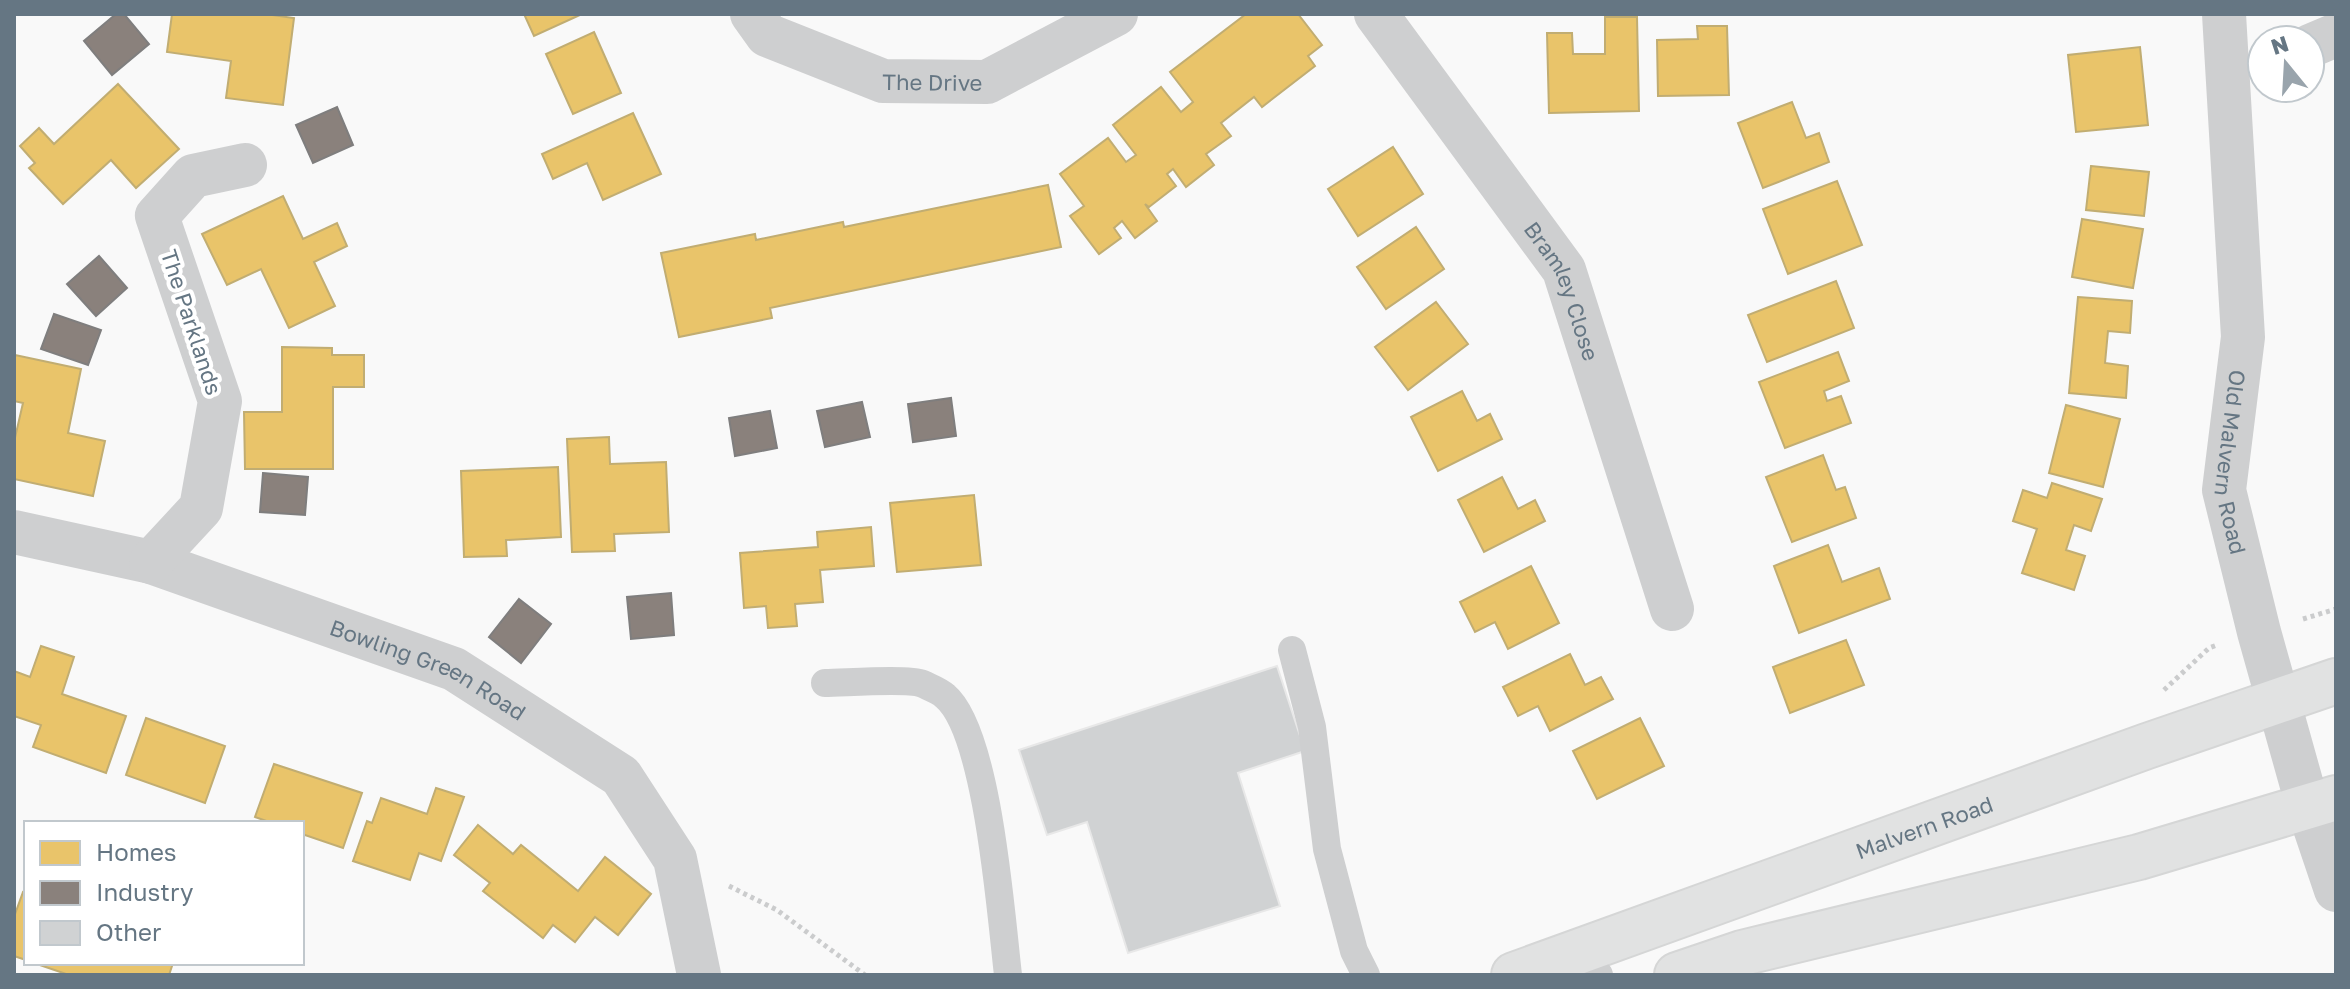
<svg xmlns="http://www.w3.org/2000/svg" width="2350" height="989" font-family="'Golos Text',sans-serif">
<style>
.homes{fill:#e9c46a;stroke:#c1ad72;stroke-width:2}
.industry{fill:#8a817c;stroke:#7f7e7e;stroke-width:2}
.building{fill:#d0d2d3;stroke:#e8e8e8;stroke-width:2}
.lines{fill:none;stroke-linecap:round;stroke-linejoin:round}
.highway-casing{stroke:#d5d6d6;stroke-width:48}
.path{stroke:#cbcccd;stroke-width:5;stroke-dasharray:4 4;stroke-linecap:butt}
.lane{stroke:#cecfd0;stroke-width:28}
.street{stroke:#cecfd0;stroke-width:44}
.highway{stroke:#e1e2e2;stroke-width:44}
.labels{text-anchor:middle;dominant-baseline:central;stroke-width:8;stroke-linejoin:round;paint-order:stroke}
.street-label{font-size:22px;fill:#657683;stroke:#fff}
</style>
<rect width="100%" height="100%" fill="#f9f9f9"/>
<g class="homes">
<path d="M172 14H265L294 18 283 105 226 98 231 61 167 52Z"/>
<path d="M524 14H582L534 36Z"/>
<path d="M1246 14H1298L1322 45 1308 56 1315 66 1262 107 1254 97 1221 123 1231 136 1206 154 1214 165 1186 187 1173 169 1167 174 1176 186 1149 207 1145 204 1157 221 1135 238 1122 221 1114 228 1121 238 1099 254 1070 216 1084 206 1060 174 1108 138 1126 162 1136 155 1113 125 1161 87 1181 112 1193 102 1170 72Z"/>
<path d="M1605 17H1637L1639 111 1549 113 1547 33H1572L1573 54H1605Z"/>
<path d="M1697 26H1727L1729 95 1658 96 1657 40 1698 39Z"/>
<path d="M594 32 621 93 573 114 546 54Z"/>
<path d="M2140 47 2148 125 2076 132 2068 55Z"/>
<path d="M118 84 179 149 136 188 111 160 63 204 29 168 35 163 20 146 39 128 54 144Z"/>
<path d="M1792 102 1806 138 1819 133 1829 162 1763 188 1738 123Z"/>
<path d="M633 113 661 174 603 200 587 163 553 179 542 154Z"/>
<path d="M1393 147 1423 194 1358 236 1328 189Z"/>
<path d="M2091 166 2149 172 2144 216 2086 210Z"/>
<path d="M1837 181 1862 245 1788 274 1763 209Z"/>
<path d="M1048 185 1061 247 770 308 772 318 679 337 661 253 755 234 756 240 843 222 844 227Z"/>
<path d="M283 196 303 239 337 223 347 246 314 262 335 306 289 328 261 269 227 285 202 234Z"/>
<path d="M2082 219 2143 229 2133 288 2072 277Z"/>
<path d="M1416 227 1444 269 1386 309 1357 267Z"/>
<path d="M1836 281 1854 328 1767 362 1748 315Z"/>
<path d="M2078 297 2132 301 2130 333 2108 331 2105 363 2128 366 2126 398 2069 393Z"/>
<path d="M1436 302 1468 344 1408 390 1375 347Z"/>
<path d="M282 347 332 348V355H364V387H333V469H245L244 412H282Z"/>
<path d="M1838 352 1849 381 1824 391 1827 401 1841 396 1851 423 1785 448 1759 382Z"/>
<path d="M15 355 81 369 68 433 105 441 93 496 14 479V442L23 403 14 401Z"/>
<path d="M1462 391 1477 421 1490 414 1502 439 1438 471 1411 417Z"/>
<path d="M2066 405 2120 419 2103 487 2049 473Z"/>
<path d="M609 437 610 464 666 462 669 532 614 534 615 551 572 552 567 439Z"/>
<path d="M1823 455 1836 490 1845 487 1856 518 1792 542 1766 477Z"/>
<path d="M558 467 561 537 506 540 507 556 464 557 461 471Z"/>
<path d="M1502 477 1518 509 1535 500 1545 521 1484 552 1458 500Z"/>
<path d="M2052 483 2102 499 2091 531 2074 525 2066 550 2085 556 2074 590 2022 573 2037 529 2013 521 2023 490 2047 498Z"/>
<path d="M974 495 981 565 897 572 890 503Z"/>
<path d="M871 527 874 566 820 570 823 602 795 604 797 626 768 628 766 606 744 608 740 553 818 547 817 532Z"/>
<path d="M1828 545 1842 582 1879 568 1890 599 1799 633 1774 566Z"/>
<path d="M1531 566 1559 623 1508 649 1495 622 1475 632 1460 602Z"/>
<path d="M1846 640 1864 685 1790 713 1773 667Z"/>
<path d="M41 646 74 657 62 694 126 716 106 773 33 747 41 725 14 716V671L30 677Z"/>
<path d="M1570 654 1585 685 1601 677 1613 699 1550 731 1538 706 1518 716 1503 687Z"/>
<path d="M146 718 225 746 205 803 126 775Z"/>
<path d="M1640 718 1664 766 1597 799 1573 751Z"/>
<path d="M274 764 362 793 343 848 302 834V823H272L255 817Z"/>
<path d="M436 788 464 797 441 861 419 853 410 880 353 861 367 821 372 823 381 798 427 814Z"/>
<path d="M478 825 513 854 521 845 578 891 605 857 651 894 618 935 595 917 575 942 553 925 543 938 483 891 490 883 454 855Z"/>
<path d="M23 892 26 893V960L14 956V917Z"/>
<path d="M34 963H173L169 975H69Z"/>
</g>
<g class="industry">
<path d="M116 14H124L149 44 112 75 84 41Z"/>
<path d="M337 107 353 145 313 163 296 125Z"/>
<path d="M99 256 127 288 96 316 67 284Z"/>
<path d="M54 314 101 330 88 365 41 349Z"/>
<path d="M951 398 956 436 913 442 908 404Z"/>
<path d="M862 402 870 437 825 447 817 411Z"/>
<path d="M770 411 777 448 735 456 729 418Z"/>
<path d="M263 473 308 477 305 515 260 512Z"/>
<path d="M671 593 674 635 631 639 627 597Z"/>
<path d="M519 599 551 624 521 663 489 637Z"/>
</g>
<path class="building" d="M1277 666 1305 751 1238 773 1280 906 1128 953 1087 822 1047 835 1019 750Z"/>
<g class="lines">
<defs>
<g id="highway">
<path id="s5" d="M1514 975 2147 746 2336 681"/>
<path d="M1677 975 1742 953 2139 857 2336 798"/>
</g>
</defs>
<use href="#highway" class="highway-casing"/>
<g class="path">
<path d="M2303 619 2336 609"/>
<path d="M2164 690 2209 648 2217 645"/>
<path d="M729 886 777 910 865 975"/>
</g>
<g class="lane">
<path d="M1292 650 1312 727 1327 849 1354 951 1366 975"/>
<path d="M825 683C844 683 908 678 923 684 929 687 940 691 945 696 988 732 1001 916 1008 975"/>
<path d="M1558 960 1599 975"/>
</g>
<g class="street">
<path id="s1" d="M752 14 767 35 883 81 987 82 1116 14"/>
<path id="s2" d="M1376 14 1564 270 1672 609"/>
<path id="s3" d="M2224 14 2243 337 2224 490 2259 632 2308 807 2336 890"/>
<path d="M2310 46 2336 35"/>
<path id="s4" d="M14 532 151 562 454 669 621 776 675 859 699 975"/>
<path d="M151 562 201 508 220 401 157 216 193 176 245 165"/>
</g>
<use href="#highway" class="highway"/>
</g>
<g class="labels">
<g class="street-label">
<text stroke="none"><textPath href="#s1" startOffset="200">The Drive</textPath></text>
<text stroke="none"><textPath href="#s2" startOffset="336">Bramley Close</textPath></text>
<text transform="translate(192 322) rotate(72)">The Parklands</text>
<text stroke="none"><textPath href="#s3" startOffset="450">Old Malvern Road</textPath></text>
<text stroke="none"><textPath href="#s4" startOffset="438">Bowling Green Road</textPath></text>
<text stroke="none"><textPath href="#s5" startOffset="436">Malvern Road</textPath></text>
</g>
</g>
<rect width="2350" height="989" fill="none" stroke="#657683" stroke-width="32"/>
<rect x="24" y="821" width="280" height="144" fill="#ffffff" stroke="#c1c8cd" stroke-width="2"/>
<rect x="40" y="841" width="40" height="24" fill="#e9c46a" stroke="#c1c8cd" stroke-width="2"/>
<text x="96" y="861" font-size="24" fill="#657683">Homes</text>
<rect x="40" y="881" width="40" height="24" fill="#8a817c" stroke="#c1c8cd" stroke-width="2"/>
<text x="96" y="901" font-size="24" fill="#657683">Industry</text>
<rect x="40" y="921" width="40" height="24" fill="#d0d2d3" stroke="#c1c8cd" stroke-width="2"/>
<text x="96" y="941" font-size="24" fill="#657683">Other</text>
<g transform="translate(2286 64) rotate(342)"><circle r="38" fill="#ffffff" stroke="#c1c8cd" stroke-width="2"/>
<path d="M0-6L14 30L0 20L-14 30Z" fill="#99a4ac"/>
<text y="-12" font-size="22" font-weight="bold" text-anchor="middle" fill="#657683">N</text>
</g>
</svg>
